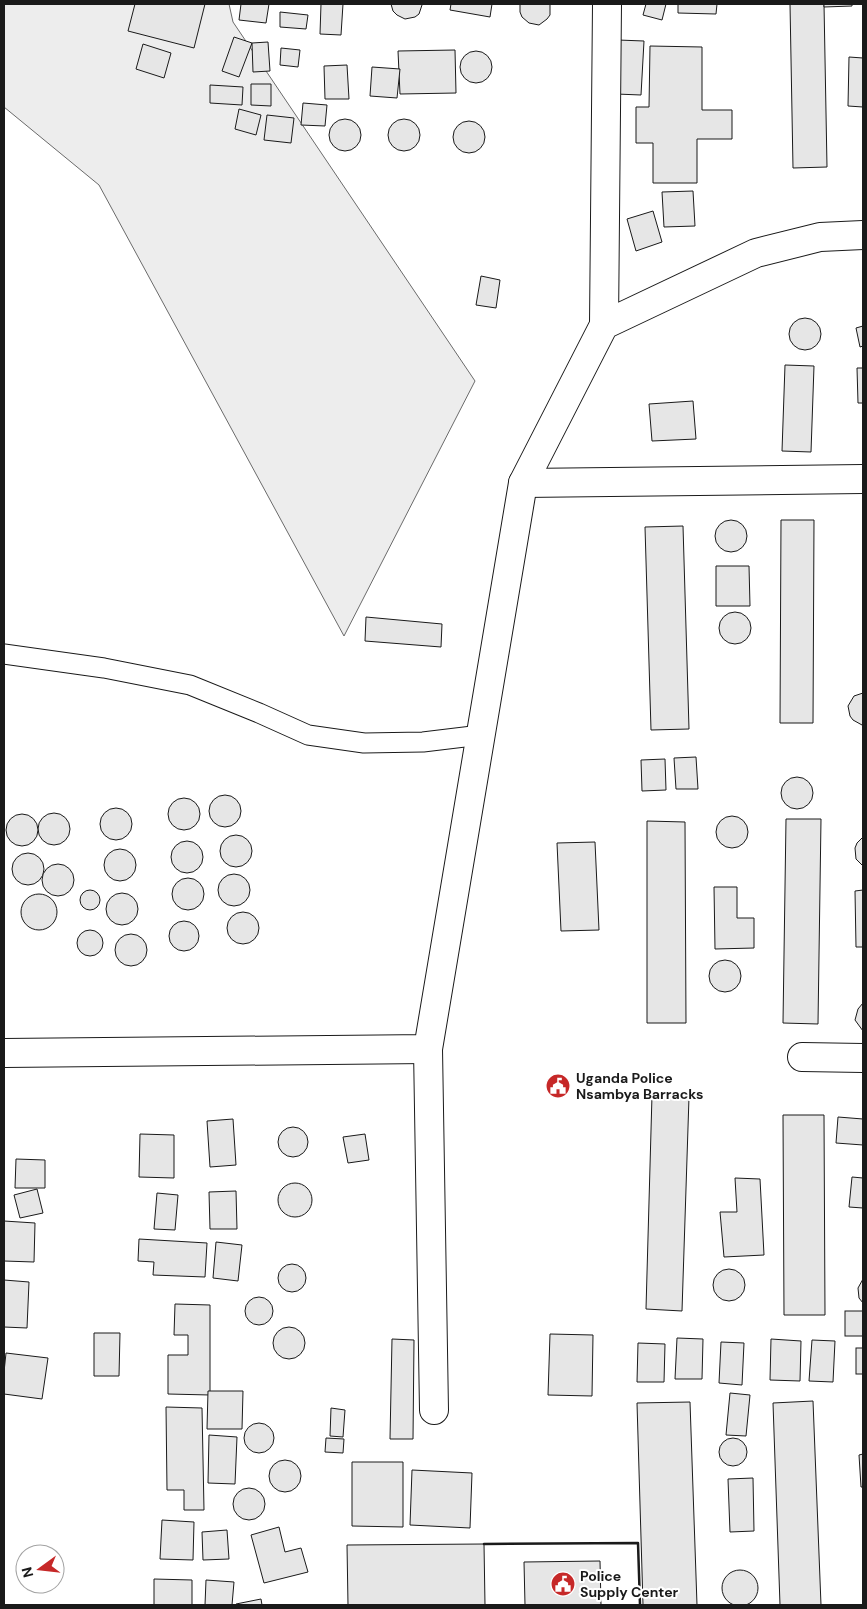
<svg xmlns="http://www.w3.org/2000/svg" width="867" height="1609" font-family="'DM Sans',sans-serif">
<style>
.built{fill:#ededed;stroke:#6a6a6a}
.building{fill:#e6e6e6;stroke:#1a1a1a}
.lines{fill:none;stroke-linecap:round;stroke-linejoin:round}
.service-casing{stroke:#1a1a1a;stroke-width:21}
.minor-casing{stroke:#1a1a1a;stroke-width:30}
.service{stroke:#fff;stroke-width:19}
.minor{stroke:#fff;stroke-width:28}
.wall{stroke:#1a1a1a;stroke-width:2.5}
.labels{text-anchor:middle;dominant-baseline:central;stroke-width:4;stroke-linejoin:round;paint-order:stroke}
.poi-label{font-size:14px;font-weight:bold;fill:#1a1a1a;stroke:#fff;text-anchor:start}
</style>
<rect width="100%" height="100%" fill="#fff"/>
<path class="built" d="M4 4H229L233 22 475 381 344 636 99 185 4 107Z"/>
<g class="building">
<path d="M135 4H205L194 48 128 31Z"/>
<path d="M241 4H269L266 23 239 20Z"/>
<path d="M321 4H343L341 35 320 34Z"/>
<path d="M391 4H422V5L419 14 415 17 405 19 397 15 393 11Z"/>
<path d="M451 4H492L490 17 450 10Z"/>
<path d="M520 4H550V15L547 19 539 25 529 23 522 17 520 12Z"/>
<path d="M646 4H666L662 20 643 15Z"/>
<path d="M678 4H717L716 14 678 13Z"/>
<path d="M790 4H824L827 167 793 168Z"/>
<path d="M824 4H852V6L824 7Z"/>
<path d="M280 12 308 15 306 29 280 27Z"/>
<path d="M234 37 252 43 239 77 222 71Z"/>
<path d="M618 40 644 41 641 95 616 94Z"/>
<path d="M268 42 270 71 253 72 252 43Z"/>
<path d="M143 44 171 53 164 78 136 69Z"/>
<path d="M650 46 702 47V110H732V139H697V183H653V143H636V107H649Z"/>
<path d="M281 48 300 50 298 67 280 65Z"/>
<path d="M455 50 456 93 400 94 398 51Z"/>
<circle cx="476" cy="67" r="16"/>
<path d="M849 57 863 58V107L848 106Z"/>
<path d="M347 65 349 99H325L324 66Z"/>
<path d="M372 67 400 69 397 98 370 96Z"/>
<path d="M251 84H271V106L251 105Z"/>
<path d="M210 85 243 87 242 105 210 103Z"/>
<path d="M303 103 327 105 325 126 301 125Z"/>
<path d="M239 109 261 115 256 135 235 129Z"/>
<path d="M267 115 294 118 291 143 264 140Z"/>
<circle cx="404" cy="135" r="16"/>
<circle cx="345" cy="135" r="16"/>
<circle cx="469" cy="137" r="16"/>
<path d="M693 191 695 226 664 227 662 192Z"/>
<path d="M653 211 662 242 636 251 627 219Z"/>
<path d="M481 276 500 280 496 308 476 305Z"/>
<circle cx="805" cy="334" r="16"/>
<path d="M863 326V346L860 347 856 328Z"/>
<path d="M785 365 814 366 811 452 782 451Z"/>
<path d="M857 368H863V403H858Z"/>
<path d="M693 401 696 439 652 441 649 404Z"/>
<circle cx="731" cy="536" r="16"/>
<path d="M781 520H814L813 723H780Z"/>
<path d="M683 526 689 729 651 730 645 527Z"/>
<path d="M716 566H749L750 606H716Z"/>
<circle cx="735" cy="628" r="16"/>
<path d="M366 617 442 624 441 647 365 641Z"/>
<path d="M863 693V725H862L853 720 850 716 848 706 854 696Z"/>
<path d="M696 757 698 789H676L674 758Z"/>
<path d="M665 759 666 790 642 791 641 760Z"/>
<circle cx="797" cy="793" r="16"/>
<circle cx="225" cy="811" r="16"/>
<circle cx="184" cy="814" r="16"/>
<circle cx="116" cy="824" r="16"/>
<circle cx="54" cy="829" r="16"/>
<circle cx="22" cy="830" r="16"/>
<circle cx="732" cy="832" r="16"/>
<path d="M786 819H821L818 1024 783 1023Z"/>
<path d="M647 821 685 822 686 1023H647Z"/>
<circle cx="236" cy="851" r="16"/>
<path d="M863 837V866L856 859 855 848 857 843Z"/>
<circle cx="187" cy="857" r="16"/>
<path d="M595 842 599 930 561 931 557 843Z"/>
<circle cx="120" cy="865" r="16"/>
<circle cx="28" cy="869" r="16"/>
<circle cx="58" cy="880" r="16"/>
<circle cx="234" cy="890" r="16"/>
<circle cx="188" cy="894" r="16"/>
<path d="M714 887H737V918H754V948L715 949Z"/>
<circle cx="90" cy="900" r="10"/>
<path d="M863 890V947H856L855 891Z"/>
<circle cx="122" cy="909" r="16"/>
<circle cx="39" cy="912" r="18"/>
<circle cx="243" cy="928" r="16"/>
<circle cx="184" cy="936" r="15"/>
<circle cx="90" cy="943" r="13"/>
<circle cx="131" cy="950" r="16"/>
<circle cx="725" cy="976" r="16"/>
<path d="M863 1003V1031L855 1020 858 1009Z"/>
<path d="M652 1095 689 1097 682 1311 646 1309Z"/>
<path d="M783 1115H824L825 1315H784Z"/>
<path d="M838 1117 863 1119V1145L836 1143Z"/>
<path d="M233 1119 236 1165 210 1167 207 1121Z"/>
<circle cx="293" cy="1142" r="15"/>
<path d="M140 1134 174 1135V1178L139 1177Z"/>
<path d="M365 1134 369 1160 348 1163 343 1137Z"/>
<path d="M16 1159 45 1160V1188H15Z"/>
<path d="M852 1177 863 1178V1208L849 1207Z"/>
<path d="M735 1178 760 1179 764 1255 724 1257 720 1212H737Z"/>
<circle cx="295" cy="1200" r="17"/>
<path d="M37 1189 43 1213 20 1218 14 1195Z"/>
<path d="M236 1191 237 1229H210L209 1192Z"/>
<path d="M157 1193 178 1195 175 1230 154 1229Z"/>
<path d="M4 1221 35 1223 34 1262 4 1261Z"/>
<path d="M139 1239 207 1243 205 1277 153 1275 154 1262 138 1261Z"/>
<path d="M216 1242 242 1245 238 1281 213 1278Z"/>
<circle cx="292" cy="1278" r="14"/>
<circle cx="729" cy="1285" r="16"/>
<path d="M863 1279V1303L859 1298 858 1288Z"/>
<path d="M4 1280 29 1282 27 1328 4 1327Z"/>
<circle cx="259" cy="1311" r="14"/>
<path d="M175 1304 210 1305V1395L168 1394V1355H188V1335H174Z"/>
<rect x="845" y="1311" width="18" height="25"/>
<circle cx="289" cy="1343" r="16"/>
<path d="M94 1333H120L119 1376H94Z"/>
<path d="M550 1334 593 1335 592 1396 548 1395Z"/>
<path d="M677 1338 703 1339 702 1379H675Z"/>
<path d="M392 1339 414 1340 413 1439H390Z"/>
<path d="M771 1339 801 1341 800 1381 770 1380Z"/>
<path d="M812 1340 835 1341 833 1382 809 1381Z"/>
<path d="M721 1342 744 1343 742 1385 719 1383Z"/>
<path d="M638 1343 665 1344 664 1382H637Z"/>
<rect x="856" y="1348" width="7" height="26"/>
<path d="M6 1353 48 1358 42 1399 4 1394V1372Z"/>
<path d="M208 1391H243L242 1429H207Z"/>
<path d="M730 1393 750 1395 746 1436 726 1435Z"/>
<path d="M813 1401 821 1605H780L773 1403Z"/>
<path d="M690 1402 697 1605H643L637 1403Z"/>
<path d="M166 1407 202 1408 204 1510H184V1490H167Z"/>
<path d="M331 1408 345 1410 343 1437 330 1436Z"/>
<circle cx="259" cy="1438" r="15"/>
<path d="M209 1435 237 1437 235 1484 208 1483Z"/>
<path d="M326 1438 344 1439 343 1453 325 1452Z"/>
<circle cx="733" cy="1452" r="14"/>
<path d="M863 1454V1487H861L859 1455Z"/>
<circle cx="285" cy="1476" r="16"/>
<path d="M352 1462H403V1527L352 1526Z"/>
<path d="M412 1470 472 1473 470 1528 410 1525Z"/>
<path d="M753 1478 754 1531 730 1532 728 1479Z"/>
<circle cx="249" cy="1504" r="16"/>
<path d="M162 1520 194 1522 193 1560 160 1559Z"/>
<path d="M279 1527 285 1552 301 1548 308 1572 264 1583 251 1535Z"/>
<path d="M227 1530 229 1559 203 1560 202 1532Z"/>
<path d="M484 1544 485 1605H348L347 1545Z"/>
<path d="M600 1561 601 1605H525L524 1562Z"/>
<circle cx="740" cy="1588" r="18"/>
<path d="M154 1579 192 1580V1605H154Z"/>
<path d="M206 1580 234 1582 232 1605H205Z"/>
<path d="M261 1599 262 1605H236V1604Z"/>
</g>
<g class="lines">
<defs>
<path id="service" d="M4 654 104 668 190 685 259 713 308 735 364 743 423 742 481 735"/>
<g id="minor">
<path d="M604 325 607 4"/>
<path d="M523 483 863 479"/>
<path d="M428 1049 434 1410"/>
<path d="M4 1053 428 1049 523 483 604 325 756 253 820 237 863 235"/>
<path d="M802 1057 863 1058"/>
</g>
</defs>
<use href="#service" class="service-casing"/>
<use href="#minor" class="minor-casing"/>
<use href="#service" class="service"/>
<use href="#minor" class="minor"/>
<path class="wall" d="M484 1544 638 1543 640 1605"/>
</g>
<defs>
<symbol id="civic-disc" viewBox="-11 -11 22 22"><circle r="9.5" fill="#c62828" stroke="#fff"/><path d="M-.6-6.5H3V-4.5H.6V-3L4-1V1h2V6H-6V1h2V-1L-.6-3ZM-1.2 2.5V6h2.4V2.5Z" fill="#fff"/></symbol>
</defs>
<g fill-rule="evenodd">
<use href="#civic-disc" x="544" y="1072" width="28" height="28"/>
<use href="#civic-disc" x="549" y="1570" width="28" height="28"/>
</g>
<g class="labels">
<g class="poi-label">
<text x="576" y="1078">Uganda Police<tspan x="576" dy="16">Nsambya Barracks</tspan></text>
<text x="580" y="1576">Police<tspan x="580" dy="16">Supply Center</tspan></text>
</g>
</g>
<rect width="867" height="1609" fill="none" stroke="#1a1a1a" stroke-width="10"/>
<g transform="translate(40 1569) rotate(255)"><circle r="24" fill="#ffffff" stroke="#a3a3a3"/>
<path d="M0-4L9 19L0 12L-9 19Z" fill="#c62828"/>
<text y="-8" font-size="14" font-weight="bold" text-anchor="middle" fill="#1a1a1a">N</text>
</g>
</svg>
